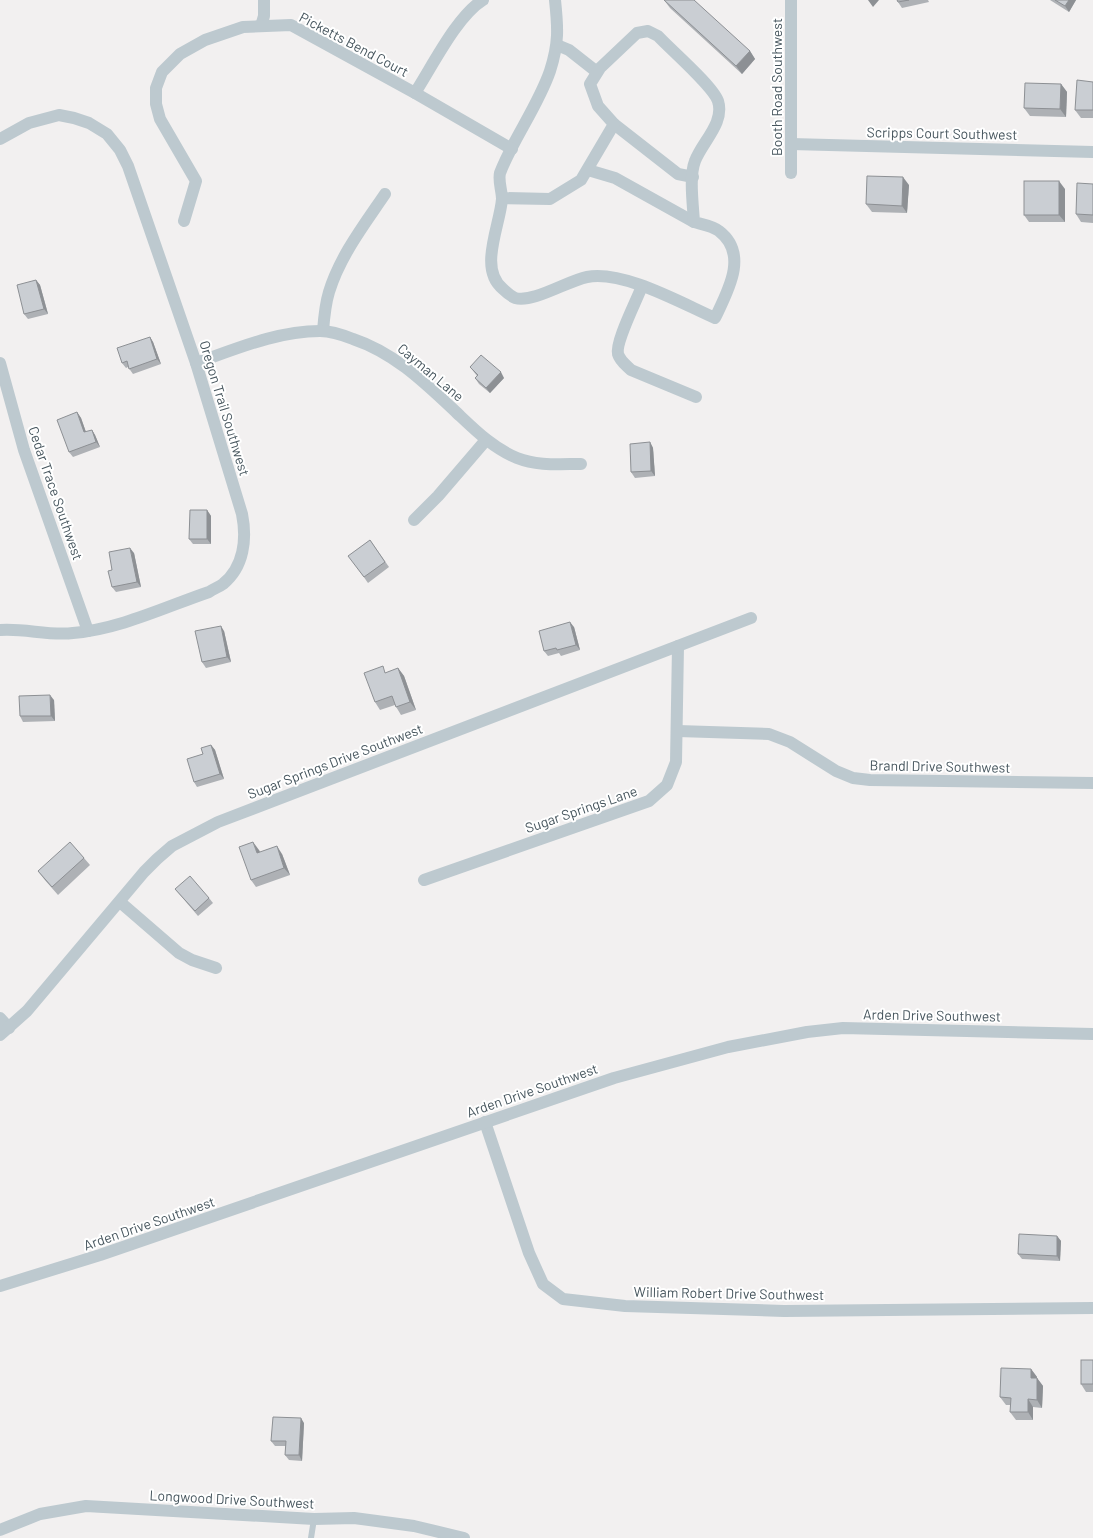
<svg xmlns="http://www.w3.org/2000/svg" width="1093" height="1538" font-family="Barlow,sans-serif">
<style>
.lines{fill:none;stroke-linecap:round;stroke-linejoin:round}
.service{stroke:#bdc9cf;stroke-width:6}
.minor{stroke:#bdc9cf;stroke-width:12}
.wall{fill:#aeb1b5}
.shaded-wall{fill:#8d9094}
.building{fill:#caced3;stroke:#8d9094}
.labels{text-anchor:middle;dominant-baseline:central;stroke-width:4;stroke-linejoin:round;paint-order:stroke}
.street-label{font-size:14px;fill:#47565e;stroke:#fff}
</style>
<rect width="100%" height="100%" fill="#f2f0f0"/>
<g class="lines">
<path class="service" d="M311 1538 314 1519"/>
<g class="minor">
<path d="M261 26 264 16V0"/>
<path d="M557 45 569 50 597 72"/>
<path d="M415 93C433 65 457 16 483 0"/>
<path d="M614 124 678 174 693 177"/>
<path d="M0 139 29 123 59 115 74 118 89 123 107 134 120 150 128 166 196 363 242 514C247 539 244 567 223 584 219 587 213 589 209 592 165 607 120 629 73 633 49 636 24 628 0 630"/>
<path d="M791 144 1093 152"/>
<path d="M588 170 615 178 694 222"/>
<path d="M791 173V0"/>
<path d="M502 198 550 199 581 180 614 124 598 106 590 84 600 68 637 33 648 31 658 36C671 50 713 86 718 101 725 123 702 142 695 161 689 176 693 205 694 222 701 224 713 226 719 231 749 254 728 291 715 318 681 303 623 270 587 277 567 281 534 303 515 298 511 296 506 292 503 289 478 269 500 226 502 199 502 191 498 181 500 173 513 139 538 106 550 71 559 43 558 28 555 0"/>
<path d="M184 221 196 181 160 119 156 104V88L162 72 180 54 205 40 243 27 291 25 415 93 512 149"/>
<path d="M642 286C637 300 615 342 618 354 620 361 626 365 631 370L696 397"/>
<path d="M323 331C324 318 325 305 329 292 340 256 364 225 385 194"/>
<path d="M0 363 24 450 88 631"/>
<path d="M196 363C236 349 277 331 320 331 331 331 343 335 353 339 395 353 425 383 457 413 475 430 493 448 517 458 537 466 559 464 581 464"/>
<path d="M414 520 438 496 486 440"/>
<path d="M678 731 769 734 790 742 836 771 853 778 870 780 1093 783"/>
<path d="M424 880 649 801 667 785 676 762 678 646"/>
<path d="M120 902 179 953 192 960 216 968"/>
<path d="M0 1018 9 1028"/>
<path d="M0 1035 27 1011 144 872 157 859 172 846 218 822 751 618"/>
<path d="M485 1122 529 1253 543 1284 563 1299 625 1306 784 1311 1093 1308"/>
<path d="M0 1286 100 1255 614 1078 728 1047 807 1032 843 1028 1093 1034"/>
<path d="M0 1530 40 1514 86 1506 314 1519 354 1518 414 1526 464 1538"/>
</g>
</g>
<g class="wall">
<path d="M664 0 750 51 755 59 742 74 670 8Z"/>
<path d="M897 0H928L929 2 902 8 898 2Z"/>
<path d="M1050 0H1076L1069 12Z"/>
<path d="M1093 82V118H1081L1075 110Z"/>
<path d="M1061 84 1067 92 1066 117 1030 116 1024 108Z"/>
<path d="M1093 184V223L1081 222 1076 214Z"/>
<path d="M909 185 907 213 872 212 866 204Z"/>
<path d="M1065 189V222H1029L1024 215Z"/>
<path d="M36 280 40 285 48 314 28 319 24 314Z"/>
<path d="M150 337 153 342 161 364 133 374 128 367 126 368 122 363Z"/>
<path d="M470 367 504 378 490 393 479 384 475 378 477 376Z"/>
<path d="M77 412 81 418 86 432 92 430 95 435 100 447 73 457 69 452Z"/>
<path d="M650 442 653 448 655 476 635 478 631 472Z"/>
<path d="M207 510 211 516V544H193L189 539Z"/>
<path d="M370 540 389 567 368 583 349 556Z"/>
<path d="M134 553 141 587 116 592 112 587V570Z"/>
<path d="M574 627 580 650 561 656 559 653 548 656 544 651Z"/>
<path d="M224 631 231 662 206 668 202 662Z"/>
<path d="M398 668 404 676 416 710 401 715 395 705 380 710 375 702Z"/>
<path d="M54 700 55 721 23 722 20 716Z"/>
<path d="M211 745 215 750 224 779 197 787 194 782 203 754Z"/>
<path d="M259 850 260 852 282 854 290 875 256 887 251 880Z"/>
<path d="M84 858 90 865 58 895 44 879 38 871Z"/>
<path d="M175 889 209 898 213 903 198 916Z"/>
<path d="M1057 1236 1061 1241 1060 1261 1022 1259 1018 1254Z"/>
<path d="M1093 1360V1392H1086L1081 1384Z"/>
<path d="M1031 1369 1037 1377 1036 1378H1037L1043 1386 1042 1408 1033 1407V1420H1016L1010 1412V1405H1006L1000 1397Z"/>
<path d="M304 1423 302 1461 289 1460 285 1455 286 1446H275L271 1441Z"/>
</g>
<g class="shaded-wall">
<path d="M868 0H879L873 7Z"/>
<path d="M1069 0H1076L1069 12 1065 6Z"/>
<path d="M750 51 755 59 742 74 736 66Z"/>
<path d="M1061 84 1067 92 1066 117 1060 109Z"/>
<path d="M903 177 909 185 907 213 902 206Z"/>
<path d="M1059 181 1065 189V222L1059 215Z"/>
<path d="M36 280 40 285 48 314 44 309Z"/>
<path d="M150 337 153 342 161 364 157 359Z"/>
<path d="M501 372 504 378 490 393 486 388Z"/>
<path d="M77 412 81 418 88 438 84 432Z"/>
<path d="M92 430 95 435 100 447 96 442Z"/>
<path d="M650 442 653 448 655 476 651 471Z"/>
<path d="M207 510 211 516V544L207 539Z"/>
<path d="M130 548 134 553 141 587 137 582Z"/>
<path d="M570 622 574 627 580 650 576 645Z"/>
<path d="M221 626 224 631 231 662 227 657Z"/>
<path d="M398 668 404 676 416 710 410 702Z"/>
<path d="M50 695 54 700 55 721 51 716Z"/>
<path d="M211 745 215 750 224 779 220 774Z"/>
<path d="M253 842 259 850 263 861 257 853Z"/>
<path d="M277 846 282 854 290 875 284 868Z"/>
<path d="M1057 1236 1061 1241 1060 1261 1057 1256Z"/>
<path d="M1031 1369 1037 1377 1036 1386 1031 1378Z"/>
<path d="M1037 1378 1043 1386 1042 1408 1037 1400Z"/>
<path d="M1028 1399 1033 1407V1420L1028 1412Z"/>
<path d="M301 1418 304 1423 302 1461 299 1455Z"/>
</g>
<g class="building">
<path d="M664 0H694L750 51 736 66Z"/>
<path d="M897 0H909L898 2Z"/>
<path d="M1055 0H1069L1065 6Z"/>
<path d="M1077 80 1093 82V110H1075Z"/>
<path d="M1025 83 1061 84 1060 109 1024 108Z"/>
<path d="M867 176 903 177 902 206 866 204Z"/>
<rect x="1024" y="181" width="35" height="34"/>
<path d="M1077 183 1093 184V215L1076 214Z"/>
<path d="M36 280 44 309 24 314 17 285Z"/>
<path d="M150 337 157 359 129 369 127 361 122 363 117 348Z"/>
<path d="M481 355 501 372 486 388 475 378 478 375 470 367Z"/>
<path d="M77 412 84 432 92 430 96 442 69 452 57 420Z"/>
<path d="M650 442 651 471 631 472 630 444Z"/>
<path d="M190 510H207V539H189Z"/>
<path d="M370 540 385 562 364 577 348 556Z"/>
<path d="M130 548 137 582 112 587 108 571 112 570 109 552Z"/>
<path d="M570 622 576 645 557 650 556 648 544 651 539 631Z"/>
<path d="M221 626 227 657 202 662 195 631Z"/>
<path d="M383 666 385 673 398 668 410 702 396 707 392 696 375 702 364 673Z"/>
<path d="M50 695 51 716H20L19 696Z"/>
<path d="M211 745 220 774 194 782 187 759 203 754 201 748Z"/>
<path d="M70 842 84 858 52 887 38 871Z"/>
<path d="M253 842 257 853 277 846 284 868 251 880 239 847Z"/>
<path d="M190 876 209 898 195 911 175 889Z"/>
<path d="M1019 1234 1057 1236V1256L1018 1254Z"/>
<rect x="1081" y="1360" width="12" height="24"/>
<path d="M1001 1368 1031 1369V1378H1037V1400L1028 1399V1412H1010L1011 1398 1000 1397Z"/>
<path d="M273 1417 301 1418 299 1455H285L286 1441H271Z"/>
</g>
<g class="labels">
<g class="street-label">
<text transform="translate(354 44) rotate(28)">Picketts Bend Court</text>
<text transform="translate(776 87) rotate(-90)">Booth Road Southwest</text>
<text transform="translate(942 133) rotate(1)">Scripps Court Southwest</text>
<text transform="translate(431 372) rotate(40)">Cayman Lane</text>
<text transform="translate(225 408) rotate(73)">Oregon Trail Southwest</text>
<text transform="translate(56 493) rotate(71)">Cedar Trace Southwest</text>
<text transform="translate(335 761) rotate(-21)">Sugar Springs Drive Southwest</text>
<text transform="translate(940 766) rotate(1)">Brandl Drive Southwest</text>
<text transform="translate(581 809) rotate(-19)">Sugar Springs Lane</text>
<text transform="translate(932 1015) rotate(1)">Arden Drive Southwest</text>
<text transform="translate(532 1090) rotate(-19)">Arden Drive Southwest</text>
<text transform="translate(149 1223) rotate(-19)">Arden Drive Southwest</text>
<text transform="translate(729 1293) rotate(1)">William Robert Drive Southwest</text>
<text transform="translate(232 1499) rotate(3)">Longwood Drive Southwest</text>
</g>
</g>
</svg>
